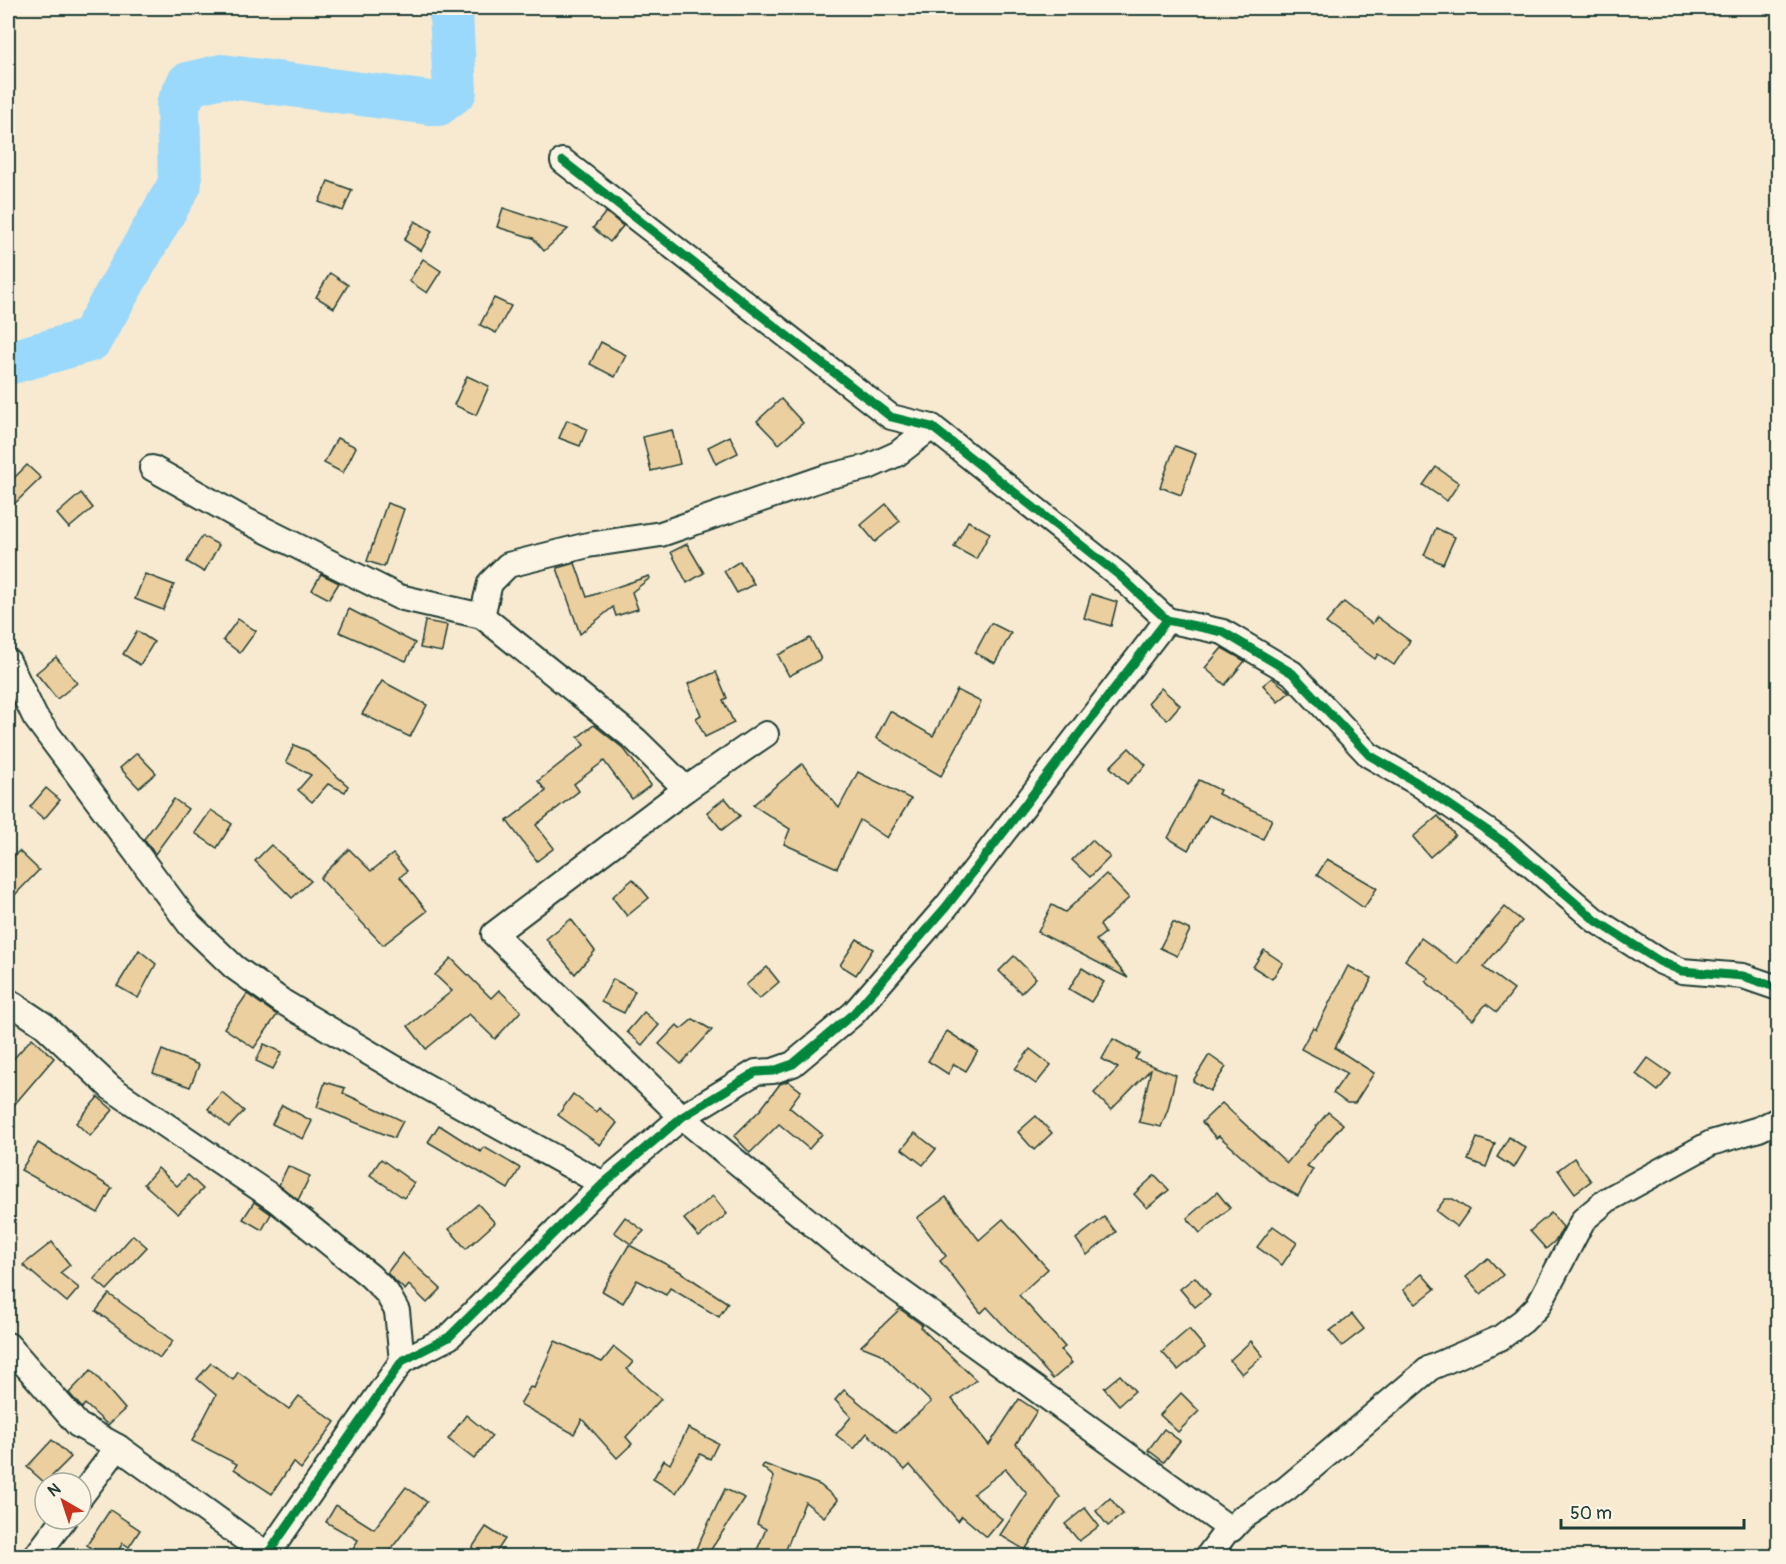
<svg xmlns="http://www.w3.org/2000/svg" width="1786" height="1564" font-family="Pangolin,sans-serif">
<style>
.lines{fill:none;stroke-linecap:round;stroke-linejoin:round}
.river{stroke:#9ad9fc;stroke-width:44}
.building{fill:#ebcf9f;stroke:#1f3d34;stroke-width:1.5}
.minor-casing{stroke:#1f3d34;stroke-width:28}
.minor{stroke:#fcf5e5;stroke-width:24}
.cycleway-casing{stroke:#fcf5e5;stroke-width:13}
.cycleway{stroke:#00873e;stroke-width:9}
</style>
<rect width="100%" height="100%" fill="#f7ead0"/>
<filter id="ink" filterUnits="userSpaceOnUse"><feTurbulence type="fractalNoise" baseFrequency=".0167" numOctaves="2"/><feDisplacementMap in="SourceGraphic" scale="12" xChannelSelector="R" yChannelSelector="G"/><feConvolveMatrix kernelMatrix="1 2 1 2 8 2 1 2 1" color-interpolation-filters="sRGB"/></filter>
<g filter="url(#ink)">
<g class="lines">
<path class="river" d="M8 363 90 340 180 184 178 105 188 84 222 76 438 104 455 91 451 13 454 8"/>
</g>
<g class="building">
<path d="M328 181 352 190 343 211 319 202Z"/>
<path d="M503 208 568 229 544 251 533 238 497 227Z"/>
<path d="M606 212 623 226 610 242 593 228Z"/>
<path d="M415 221 432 231 421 251 404 240Z"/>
<path d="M423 259 441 271 427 293 409 281Z"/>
<path d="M330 273 348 285 334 308 316 297Z"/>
<path d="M494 298 511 306 496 333 480 325Z"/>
<path d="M601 342 626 355 615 377 590 364Z"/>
<path d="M467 376 489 386 476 415 454 405Z"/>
<path d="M781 399 803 423 779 444 757 421Z"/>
<path d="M567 420 587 429 580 446 559 438Z"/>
<path d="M672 430 680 464 651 471 643 437Z"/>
<path d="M730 436 738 453 716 464 708 447Z"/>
<path d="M337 438 356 447 343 473 324 463Z"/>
<path d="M1175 446 1196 454 1181 495 1160 487Z"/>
<path d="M27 465 41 478 8 510V484Z"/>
<path d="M1436 467 1459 483 1447 501 1423 485Z"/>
<path d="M81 493 93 508 69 528 57 514Z"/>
<path d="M387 503 404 509 384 567 367 561Z"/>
<path d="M886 504 900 521 875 542 861 525Z"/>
<path d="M968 521 990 533 976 559 954 547Z"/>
<path d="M1436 528 1455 537 1443 564 1424 555Z"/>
<path d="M202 536 219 545 204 572 187 562Z"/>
<path d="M687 544 704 573 687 583 671 552Z"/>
<path d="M740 561 754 584 737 593 724 571Z"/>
<path d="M575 563 587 597 649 576 650 578 632 592 638 609 616 616 613 607 580 634 557 568Z"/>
<path d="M145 574 174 585 163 610 135 599Z"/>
<path d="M321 574 339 583 329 599 312 590Z"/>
<path d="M1091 594 1117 602 1111 626 1084 618Z"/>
<path d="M1344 602 1372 624 1377 617 1410 641 1394 665 1378 654 1375 659 1326 623Z"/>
<path d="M349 609 415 643 406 661 339 632Z"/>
<path d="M238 619 256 631 240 653 223 640Z"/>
<path d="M425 621 447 625 442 652 420 648Z"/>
<path d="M991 623 1011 633 995 663 975 653Z"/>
<path d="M137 631 154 642 140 665 123 654Z"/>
<path d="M810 638 821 659 789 676 778 655Z"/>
<path d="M1222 648 1245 661 1225 685 1205 668Z"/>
<path d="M56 657 77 683 57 699 36 673Z"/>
<path d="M716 672 727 698 723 700 734 723 705 737 696 718 701 715 688 684Z"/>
<path d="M1272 678 1290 692 1278 702 1263 685Z"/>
<path d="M382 681 427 705 410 737 362 714Z"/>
<path d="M1161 688 1180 705 1167 720 1148 703Z"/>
<path d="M957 690 981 702 941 776 876 738 890 711 933 736Z"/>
<path d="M594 725 624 749 651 785 632 799 604 761 574 784 579 791 536 825 554 848 537 861 507 821 546 791 538 781 584 745 578 737Z"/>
<path d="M294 745 308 751 348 786 345 792 328 784 312 802 298 790 311 775 286 762Z"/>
<path d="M1129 748 1146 765 1127 784 1110 767Z"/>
<path d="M137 753 156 773 139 788 120 768Z"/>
<path d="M802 764 839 808 858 772 911 799 887 838 860 820 837 868 784 844 790 829 753 805Z"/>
<path d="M1199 780 1220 790 1218 794 1272 819 1263 839 1209 815 1188 850 1168 838Z"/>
<path d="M46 788 60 800 44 819 30 807Z"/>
<path d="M725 798 740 816 722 830 707 812Z"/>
<path d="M174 799 188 809 155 854 144 839Z"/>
<path d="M211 810 232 824 217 848 195 833Z"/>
<path d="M1438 816 1455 835 1430 857 1413 837Z"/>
<path d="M1092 840 1110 857 1090 877 1072 860Z"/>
<path d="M271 845 311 881 292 898 255 861Z"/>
<path d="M349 849 371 871 393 854 407 871 400 877 427 911 383 945 320 878Z"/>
<path d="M19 851 39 870 8 902V862Z"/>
<path d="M1327 859 1377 888 1364 908 1317 875Z"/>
<path d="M1106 874 1129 898 1100 925 1105 933 1096 940 1128 978 1038 932 1052 905 1065 912Z"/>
<path d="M633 879 649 898 627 916 612 897Z"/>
<path d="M1505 907 1522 921 1483 967 1514 990 1497 1012 1486 1004 1473 1020 1425 981 1429 978 1405 960 1421 938 1457 964Z"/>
<path d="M571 919 595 951 575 974 546 939Z"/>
<path d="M1173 922 1190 930 1177 956 1160 948Z"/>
<path d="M857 939 873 949 856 975 840 965Z"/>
<path d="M139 950 156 964 138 998 117 986Z"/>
<path d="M1264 950 1283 963 1272 979 1253 967Z"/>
<path d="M1014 956 1036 978 1021 993 999 971Z"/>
<path d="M451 958 491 998 499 990 521 1011 495 1039 469 1014 426 1049 408 1026 452 991 435 975Z"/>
<path d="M1348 966 1372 978 1335 1048 1374 1073 1355 1103H1347L1333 1093 1347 1073 1301 1049 1313 1027 1316 1029Z"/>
<path d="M767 967 779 982 759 999 746 985Z"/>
<path d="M1082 968 1104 982 1091 1002 1069 989Z"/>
<path d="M613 979 635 991 624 1013 601 1002Z"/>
<path d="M247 994 277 1015 254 1048 224 1028Z"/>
<path d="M644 1012 659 1025 642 1045 627 1032Z"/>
<path d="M693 1019 712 1030 681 1064 659 1044 677 1025 681 1029Z"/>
<path d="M947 1031 978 1051 966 1071 954 1064 948 1074 928 1061Z"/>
<path d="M32 1038 54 1058 8 1112V1065Z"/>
<path d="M1113 1039 1139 1053 1135 1059 1176 1075 1168 1109 1161 1127 1139 1122 1151 1069 1111 1110 1094 1093 1118 1068 1102 1059Z"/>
<path d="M264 1044 282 1052 273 1069 256 1061Z"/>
<path d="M1030 1049 1051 1065 1036 1084 1015 1069Z"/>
<path d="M162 1050 199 1065 190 1087 153 1073Z"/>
<path d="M1209 1055 1226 1067 1210 1091 1193 1081Z"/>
<path d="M1648 1058 1671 1074 1658 1091 1636 1074Z"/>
<path d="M788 1081 801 1091 789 1107 822 1134 809 1149 779 1124 750 1153 734 1136 761 1109 780 1084Z"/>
<path d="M325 1082 345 1088 343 1093 403 1121 394 1138 317 1107Z"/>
<path d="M222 1092 244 1111 229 1127 208 1109Z"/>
<path d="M573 1094 596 1112 599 1108 617 1123 600 1145 558 1115Z"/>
<path d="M98 1097 113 1110 90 1136 76 1123Z"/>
<path d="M1222 1103 1287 1163 1328 1112 1343 1124 1307 1166 1313 1169 1298 1196 1269 1180 1219 1136 1216 1138 1202 1122Z"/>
<path d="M282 1105 312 1121 303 1139 272 1124Z"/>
<path d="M1036 1116 1052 1133 1034 1150 1018 1132Z"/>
<path d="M439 1125 481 1152 484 1147 520 1168 508 1189 428 1142Z"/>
<path d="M915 1133 936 1149 923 1165 902 1149Z"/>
<path d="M1509 1137 1526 1148 1514 1168 1497 1157Z"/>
<path d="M1477 1138 1495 1144 1486 1167 1468 1160Z"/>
<path d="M38 1143 112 1188 98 1213 21 1170Z"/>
<path d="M1574 1158 1591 1181 1575 1193 1558 1170Z"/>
<path d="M381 1159 414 1183 404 1198 370 1175Z"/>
<path d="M288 1166 310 1176 298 1200 279 1185Z"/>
<path d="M158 1168 177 1186 188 1175 203 1189 178 1214 144 1184Z"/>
<path d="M1155 1175 1169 1190 1147 1208 1134 1194Z"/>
<path d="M1217 1192 1230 1208 1200 1233 1187 1218Z"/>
<path d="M713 1196 727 1214 699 1237 684 1219Z"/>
<path d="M946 1197 979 1240 1003 1219 1048 1269 1019 1295 1065 1347 1061 1350 1072 1363 1053 1379 987 1307 981 1313 940 1261 946 1256 917 1218Z"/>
<path d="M1445 1199H1453L1469 1210 1457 1227 1436 1211Z"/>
<path d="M254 1202 271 1214 262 1230 243 1219Z"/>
<path d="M478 1204 495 1223 466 1249 449 1229Z"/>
<path d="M1551 1213 1563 1227 1556 1240 1546 1249 1530 1231Z"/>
<path d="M625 1217 644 1231 631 1244 614 1232Z"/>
<path d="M1104 1217 1116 1232 1087 1255 1076 1239Z"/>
<path d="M1273 1226 1297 1243 1282 1265 1257 1247Z"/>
<path d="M133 1235 147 1247 107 1290 94 1279Z"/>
<path d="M52 1242 70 1265 60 1273 79 1288 67 1302 23 1265Z"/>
<path d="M629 1245 679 1271 728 1303 719 1317 670 1288 666 1295 637 1280 623 1303 602 1291Z"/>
<path d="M402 1253 441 1289 427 1303 409 1285 405 1290 387 1273Z"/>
<path d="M1488 1258 1503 1275 1481 1294 1466 1277Z"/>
<path d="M1422 1274 1435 1289 1416 1304 1403 1290Z"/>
<path d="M1195 1277 1210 1295 1195 1307 1180 1289Z"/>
<path d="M109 1294 173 1341 160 1358 96 1311Z"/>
<path d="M900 1309 922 1325 920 1327 976 1380 952 1399 989 1445 1019 1399 1037 1411 1016 1444 1060 1497 1025 1550 1000 1535 1027 1494 1006 1469 973 1494 1002 1519 987 1537 962 1516 958 1521 910 1465 905 1470 867 1433 854 1449 836 1435 851 1417 835 1400 844 1390 896 1433 931 1402 881 1354 861 1346Z"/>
<path d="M1352 1314 1364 1329 1342 1346 1330 1331Z"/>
<path d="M1189 1329 1205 1348 1178 1370 1162 1352Z"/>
<path d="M555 1341 602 1362 614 1347 633 1362 627 1369 661 1399 626 1437 632 1444 617 1458 582 1419 574 1434 520 1404 530 1387 534 1388Z"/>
<path d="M1251 1341 1263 1356 1242 1374 1230 1360Z"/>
<path d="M211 1363 233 1380 238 1372 289 1409 299 1396 335 1422 301 1469 293 1462 272 1494 234 1469 237 1464 192 1441 216 1395 197 1379Z"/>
<path d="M91 1370 125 1409 108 1425 85 1404 82 1408 69 1393Z"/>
<path d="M1120 1375 1135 1391 1119 1405 1104 1388Z"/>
<path d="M1181 1393 1199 1411 1178 1432 1160 1415Z"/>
<path d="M466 1415 492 1436 474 1459 448 1439Z"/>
<path d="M688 1428 718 1443 710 1459 700 1454 676 1493 653 1479 664 1460 670 1464Z"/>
<path d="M1164 1429 1180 1441 1164 1462 1148 1450Z"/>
<path d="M52 1440 71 1457 45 1483 27 1467Z"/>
<path d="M764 1464 820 1485 838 1500 824 1517 805 1502 783 1557H754L766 1529 757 1524 774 1477 762 1467Z"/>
<path d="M406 1487 427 1502 385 1557H349L358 1540 326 1522 336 1505 374 1529Z"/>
<path d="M725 1489 745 1498 706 1557H692Z"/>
<path d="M1110 1498 1123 1514 1108 1526 1096 1511Z"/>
<path d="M1085 1508 1099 1526 1079 1541 1065 1524Z"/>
<path d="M110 1510 140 1530 129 1547 123 1543 114 1557H105L87 1545Z"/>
<path d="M486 1527 505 1539 493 1557H485L472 1548Z"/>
</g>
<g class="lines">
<defs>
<g id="minor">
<path d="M563 161 891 417 932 427 1120 576 1167 620 1223 632 1292 673 1369 755 1416 782 1508 845 1595 920 1659 961 1682 971 1743 976 1778 988"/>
<path d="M152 468 241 518 399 597 482 616 636 740 686 789"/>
<path d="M482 616 490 583 508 565 588 545 661 534 826 477 868 467 897 454 932 427"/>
<path d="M8 661 35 717 190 925 234 967 283 1002 422 1084 603 1184"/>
<path d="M766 734 686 789 494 934 682 1117 851 1256 1229 1528"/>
<path d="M8 1001 44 1025 111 1088 275 1199 370 1276 387 1293 397 1311 402 1361"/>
<path d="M8 1345 78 1425 118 1447 267 1555 274 1556"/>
<path d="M81 1496 118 1447"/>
<path d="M267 1555 402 1361 449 1337 603 1184 682 1117 756 1072 773 1071 793 1064 854 1013 946 907 1167 620"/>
<path d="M36 1556 64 1519"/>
<path d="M1208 1556 1229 1528 1232 1529 1242 1518 1286 1489 1430 1368 1500 1338 1523 1321 1538 1306 1583 1220 1607 1200 1711 1143 1759 1129 1778 1120"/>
</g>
</defs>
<use href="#minor" class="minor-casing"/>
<use href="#minor" class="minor"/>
<defs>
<g id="cycleway">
<path d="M563 161 891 417 932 427 1120 576 1167 620 1223 632 1292 673 1369 755 1416 782 1508 845 1595 920 1659 961 1682 971 1743 976 1778 988"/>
<path d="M267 1555 402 1361 449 1337 603 1184 682 1117 756 1072 773 1071 793 1064 854 1013 946 907 1167 620"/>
</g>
</defs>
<use href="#cycleway" class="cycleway-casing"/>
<use href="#cycleway" class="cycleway"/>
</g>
</g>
<rect width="1786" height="1564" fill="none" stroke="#fcf5e5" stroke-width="30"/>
<rect x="15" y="15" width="1756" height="1534" fill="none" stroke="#1f3d34" stroke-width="2" filter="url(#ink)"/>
<g transform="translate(63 1501) rotate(321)"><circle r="28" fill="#fcf5e5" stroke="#a4ab9e" stroke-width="1.5"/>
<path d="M0-4.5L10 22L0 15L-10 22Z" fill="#c8321e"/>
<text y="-9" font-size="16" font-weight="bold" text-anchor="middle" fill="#1f3d34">N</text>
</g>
<path d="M1561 1519v9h183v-9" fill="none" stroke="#1f3d34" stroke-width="3"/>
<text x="1570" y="1519" font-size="18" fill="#1f3d34" stroke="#fcf5e5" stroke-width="4.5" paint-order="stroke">50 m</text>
</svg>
